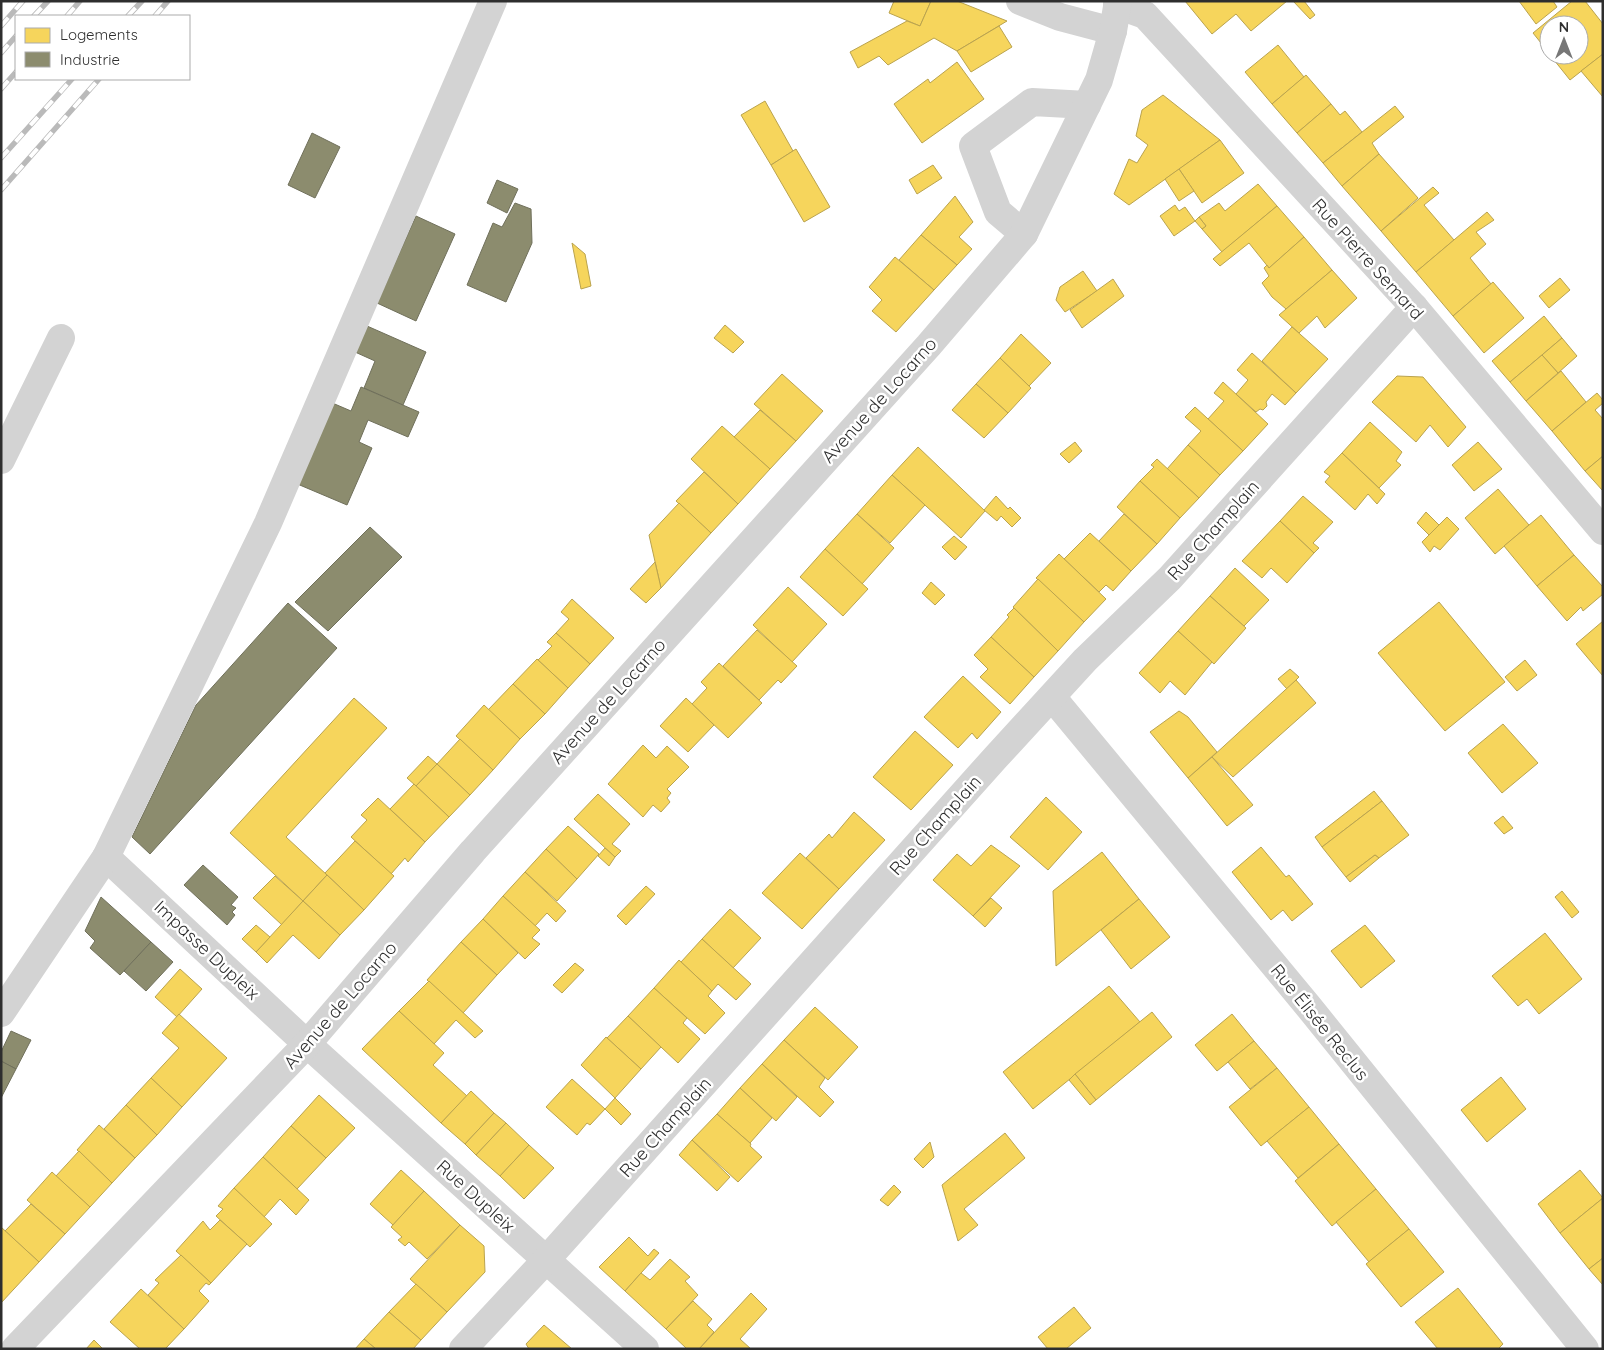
<svg xmlns="http://www.w3.org/2000/svg" width="1604" height="1350" font-family="Quicksand,sans-serif">
<style>
.homes{fill:#f6d55c;stroke:#baa34e}
.industry{fill:#8c8c6e;stroke:#70705b}
.lines{fill:none;stroke-linecap:round;stroke-linejoin:round}
.minor{stroke:#d3d3d3;stroke-width:28}
.rail-casing{stroke:#bababa;stroke-width:5.5}
.rail{stroke:#fff;stroke-width:4;stroke-dasharray:11;stroke-linecap:butt}
.labels{text-anchor:middle;dominant-baseline:central;stroke-width:5;stroke-linejoin:round;paint-order:stroke}
.street-label{font-size:18px;fill:#2e2e2e;stroke:#fff}
</style>
<rect width="100%" height="100%" fill="#fff"/>
<g class="homes">
<path d="M894 1H931L920 26 889 13Z"/>
<path d="M931 1H957L1007 21 957 51 934 38 888 65 879 56 858 68 850 52 907 21 920 26Z"/>
<path d="M1185 1H1287L1251 31 1236 14 1212 34Z"/>
<path d="M1293 1H1304L1315 15 1310 19Z"/>
<path d="M1519 1H1553L1557 7 1536 24Z"/>
<path d="M1572 1H1585L1603 24V54L1570 80 1550 55H1579V25H1549V53L1533 33Z"/>
<path d="M999 26 1012 47 971 72 957 51Z"/>
<path d="M1278 45 1304 77 1272 104 1245 72Z"/>
<path d="M1603 54V97L1581 71Z"/>
<path d="M957 62 984 99 922 143 894 104 928 79 930 83Z"/>
<path d="M1306 75 1331 104 1297 133 1272 104Z"/>
<path d="M1163 95 1220 140 1129 205 1114 194 1129 159 1137 163 1148 145 1136 136 1142 110Z"/>
<path d="M765 101 793 151 771 165 741 115Z"/>
<path d="M1331 104 1340 115 1345 111 1362 132 1323 163 1297 133Z"/>
<path d="M1395 106 1404 117 1372 143 1379 154 1342 186 1323 163Z"/>
<path d="M1220 140 1244 173 1202 203 1179 169Z"/>
<path d="M796 149 830 207 804 222 771 165Z"/>
<path d="M1379 154 1418 198 1381 231 1342 186Z"/>
<path d="M933 165 942 178 917 194 909 180Z"/>
<path d="M1179 169 1194 191 1179 201 1165 179Z"/>
<path d="M1258 184 1277 206 1222 252 1202 229 1206 226 1199 217 1219 203 1225 211Z"/>
<path d="M1433 187 1439 193 1424 205 1454 240 1416 272 1381 231Z"/>
<path d="M955 196 973 222 959 237 972 249 957 265 921 235Z"/>
<path d="M1175 205 1179 211 1185 207 1195 221 1174 236 1160 216Z"/>
<path d="M1277 206 1304 237 1269 268 1249 243 1220 266 1213 259Z"/>
<path d="M1487 212 1494 220 1476 232 1486 244 1470 258 1491 284 1453 316 1416 272Z"/>
<path d="M1199 217 1206 226 1202 229 1195 221Z"/>
<path d="M921 235 957 265 934 290 899 260Z"/>
<path d="M1304 237 1332 270 1286 309 1272 297 1262 283 1269 276 1264 268 1267 265 1269 268Z"/>
<path d="M572 243 585 254 591 286 581 289Z"/>
<path d="M895 257 934 290 896 332 872 311 882 300 869 287Z"/>
<path d="M1332 270 1357 298 1325 328 1317 316 1299 333 1279 315Z"/>
<path d="M1083 271 1097 291 1065 312 1056 300 1060 287Z"/>
<path d="M1560 278 1570 290 1549 308 1539 296Z"/>
<path d="M1113 279 1124 296 1082 328 1070 310Z"/>
<path d="M1493 282 1524 318 1484 353 1453 316Z"/>
<path d="M1544 316 1562 338 1510 382 1492 361Z"/>
<path d="M725 325 744 342 733 353 714 338Z"/>
<path d="M1292 327 1328 359 1296 393 1262 361Z"/>
<path d="M1021 334 1051 363 1029 386 1000 358Z"/>
<path d="M1562 338 1577 356 1558 373 1542 355Z"/>
<path d="M1252 353 1296 393 1285 405 1272 394 1266 402 1267 406 1263 410 1260 409 1256 412 1236 394 1248 380 1237 370Z"/>
<path d="M1542 355 1558 373 1526 401 1510 382Z"/>
<path d="M1000 358 1031 388 1008 413 976 384Z"/>
<path d="M1561 371 1586 402 1552 431 1526 401Z"/>
<path d="M782 374 823 411 796 441 754 404Z"/>
<path d="M1397 376 1423 377 1466 427 1448 447 1430 425 1416 442 1372 402Z"/>
<path d="M1223 382 1268 424 1243 451 1208 419 1224 401 1214 393Z"/>
<path d="M976 384 1008 413 984 438 952 410Z"/>
<path d="M1597 393 1603 400V403L1595 410 1603 419V456L1585 471 1552 431Z"/>
<path d="M1195 407 1243 451 1220 475 1188 445 1201 431 1185 417Z"/>
<path d="M760 410 796 441 770 469 734 437Z"/>
<path d="M1370 422 1402 452 1396 461 1401 465 1379 488 1342 453Z"/>
<path d="M722 426 770 469 738 504 691 459Z"/>
<path d="M1075 442 1082 451 1069 463 1060 454Z"/>
<path d="M1478 442 1502 469 1474 491 1452 465Z"/>
<path d="M1188 445 1220 475 1199 498 1167 469Z"/>
<path d="M918 447 985 511 961 538 892 475Z"/>
<path d="M1342 453 1385 494 1377 504 1368 494 1355 510 1325 482 1330 476 1324 472Z"/>
<path d="M1603 456V491L1585 471Z"/>
<path d="M1157 459 1199 498 1180 518 1140 481 1154 467 1151 465Z"/>
<path d="M704 472 738 504 711 533 676 501Z"/>
<path d="M892 475 925 505 890 543 857 514Z"/>
<path d="M1140 481 1180 518 1157 544 1117 507Z"/>
<path d="M1498 489 1529 525 1495 554 1465 518Z"/>
<path d="M996 496 1008 509 1010 507 1021 518 1012 527 1001 516 997 521 984 510Z"/>
<path d="M1303 496 1333 522 1313 543 1319 548 1314 553 1280 521Z"/>
<path d="M679 503 711 533 661 588 649 535Z"/>
<path d="M1426 512 1439 525 1429 535 1417 523Z"/>
<path d="M857 514 894 548 862 584 825 549Z"/>
<path d="M1124 514 1157 544 1131 571 1099 541Z"/>
<path d="M1541 515 1574 555 1537 586 1504 546Z"/>
<path d="M1447 517 1459 529 1440 550 1434 546 1430 552 1422 542Z"/>
<path d="M1280 521 1314 553 1287 583 1271 568 1262 578 1242 561Z"/>
<path d="M1090 533 1131 571 1113 591 1106 585 1099 592 1064 559Z"/>
<path d="M954 536 967 547 955 560 942 547Z"/>
<path d="M825 549 868 589 843 616 800 577Z"/>
<path d="M1059 554 1106 599 1084 622 1036 578Z"/>
<path d="M1574 555 1603 587V594L1583 611 1581 607 1567 621 1537 586Z"/>
<path d="M655 562 661 588 646 603 630 589Z"/>
<path d="M1235 568 1269 600 1244 626 1210 596Z"/>
<path d="M1038 579 1084 622 1058 651 1013 607Z"/>
<path d="M931 582 945 595 935 605 922 593Z"/>
<path d="M788 587 827 624 792 662 753 625Z"/>
<path d="M1210 596 1246 628 1214 664 1178 631Z"/>
<path d="M572 599 614 638 590 664 556 633 569 619 561 612Z"/>
<path d="M1439 602 1505 682 1445 731 1378 653Z"/>
<path d="M1014 608 1058 651 1034 677 991 637 1009 617 1007 615Z"/>
<path d="M1603 621V676L1576 644Z"/>
<path d="M757 630 797 666 781 683 778 680 759 700 723 666Z"/>
<path d="M1178 631 1212 662 1185 695 1170 681 1160 693 1139 673Z"/>
<path d="M556 633 590 664 568 688 538 660 552 646 547 642Z"/>
<path d="M991 637 1034 677 1010 704 980 677 988 669 974 655Z"/>
<path d="M537 659 568 688 545 714 513 684Z"/>
<path d="M1525 660 1537 675 1517 691 1505 677Z"/>
<path d="M719 663 762 703 728 738 692 704 707 688 701 682Z"/>
<path d="M1290 669 1299 677 1287 689 1278 679Z"/>
<path d="M963 676 1001 712 977 739 972 733 958 748 924 717Z"/>
<path d="M1296 680 1316 703 1233 777 1212 757Z"/>
<path d="M513 684 545 714 520 739 488 710Z"/>
<path d="M354 698 387 728 286 837 327 875 303 901 230 833Z"/>
<path d="M686 698 714 725 688 752 660 726Z"/>
<path d="M484 705 520 739 493 770 456 736Z"/>
<path d="M1179 711 1188 717 1217 752 1188 778 1150 732Z"/>
<path d="M1503 724 1538 763 1502 793 1468 753Z"/>
<path d="M915 731 953 765 911 810 873 777Z"/>
<path d="M460 739 493 770 470 795 437 764Z"/>
<path d="M643 745 656 758 667 746 689 767 667 789 671 793 667 798 670 802 661 812 653 805 643 817 608 784Z"/>
<path d="M428 756 437 764 416 786 407 778Z"/>
<path d="M1212 757 1253 805 1227 826 1188 778Z"/>
<path d="M437 764 470 795 449 817 416 786Z"/>
<path d="M414 784 449 817 425 842 390 809Z"/>
<path d="M1374 791 1382 801 1322 847 1315 837Z"/>
<path d="M598 794 630 824 612 844 621 851 615 857 574 819Z"/>
<path d="M1046 797 1082 832 1048 870 1010 837Z"/>
<path d="M378 798 425 842 408 862 405 858 391 874 351 837 367 820 361 815Z"/>
<path d="M1382 801 1409 835 1379 858 1375 855 1346 877 1322 847Z"/>
<path d="M854 812 885 840 839 889 806 858 829 834 832 838Z"/>
<path d="M1503 816 1513 828 1504 834 1494 823Z"/>
<path d="M568 826 599 854 577 879 546 849Z"/>
<path d="M355 841 394 876 364 910 325 873Z"/>
<path d="M991 845 1020 866 973 916 933 880 957 854 971 866Z"/>
<path d="M1261 847 1286 877 1289 875 1313 904 1292 921 1283 910 1271 920 1232 872Z"/>
<path d="M605 848 615 857 609 866 598 856Z"/>
<path d="M546 849 577 879 557 901 525 872Z"/>
<path d="M1102 852 1139 899 1056 966 1053 891Z"/>
<path d="M800 853 839 889 802 929 762 893Z"/>
<path d="M1375 855 1379 858 1350 882 1346 877Z"/>
<path d="M525 872 566 911 556 922 547 913 535 926 503 896Z"/>
<path d="M327 875 364 910 340 935 303 901Z"/>
<path d="M275 876 303 901 282 925 253 898Z"/>
<path d="M646 886 655 894 626 925 617 916Z"/>
<path d="M1562 891 1579 912 1572 918 1555 897Z"/>
<path d="M503 896 540 930 532 938 540 944 525 959 483 919Z"/>
<path d="M991 898 1002 908 985 927 973 916Z"/>
<path d="M1139 899 1170 937 1131 969 1101 930Z"/>
<path d="M303 901 340 935 319 959 293 935 267 963 256 952Z"/>
<path d="M730 909 761 938 733 968 702 939Z"/>
<path d="M483 919 518 953 497 975 461 942Z"/>
<path d="M256 925 270 937 256 952 242 939Z"/>
<path d="M1365 925 1395 961 1361 988 1331 951Z"/>
<path d="M1545 933 1582 979 1539 1014 1527 999 1518 1006 1492 976Z"/>
<path d="M702 939 751 984 736 1000 718 984 712 991 681 962Z"/>
<path d="M461 942 497 975 463 1013 427 980Z"/>
<path d="M679 960 712 991 708 996 725 1013 705 1034 654 988Z"/>
<path d="M575 963 584 970 562 993 553 985Z"/>
<path d="M180 969 202 989 177 1017 155 997Z"/>
<path d="M429 981 483 1031 475 1038 456 1020 434 1044 399 1011Z"/>
<path d="M1109 986 1140 1022 1033 1109 1003 1072Z"/>
<path d="M654 988 687 1018 683 1023 700 1039 678 1063 628 1016Z"/>
<path d="M815 1007 858 1047 828 1080 784 1040Z"/>
<path d="M399 1011 444 1053 433 1065 467 1096 441 1123 362 1049Z"/>
<path d="M1152 1012 1172 1037 1096 1100 1075 1074Z"/>
<path d="M179 1014 227 1058 182 1107 151 1078 179 1048 162 1033Z"/>
<path d="M1232 1014 1254 1041 1217 1071 1195 1045Z"/>
<path d="M628 1016 661 1047 641 1069 607 1038Z"/>
<path d="M606 1037 641 1069 615 1098 581 1065Z"/>
<path d="M784 1040 825 1078 819 1087 834 1102 820 1117 762 1064Z"/>
<path d="M1254 1041 1277 1068 1250 1089 1228 1062Z"/>
<path d="M762 1064 797 1097 776 1121 740 1088Z"/>
<path d="M1277 1068 1309 1107 1261 1146 1229 1107Z"/>
<path d="M1075 1074 1096 1100 1090 1105 1069 1080Z"/>
<path d="M1501 1077 1526 1109 1487 1142 1461 1110Z"/>
<path d="M151 1078 182 1107 157 1135 126 1105Z"/>
<path d="M572 1079 605 1109 590 1125 587 1123 577 1135 546 1107Z"/>
<path d="M740 1088 772 1118 750 1143 717 1114Z"/>
<path d="M471 1091 494 1113 465 1144 441 1123Z"/>
<path d="M319 1095 355 1128 326 1158 291 1126Z"/>
<path d="M615 1098 631 1114 621 1125 605 1109Z"/>
<path d="M126 1105 157 1135 135 1158 104 1129Z"/>
<path d="M1309 1107 1339 1144 1298 1178 1267 1141Z"/>
<path d="M494 1113 506 1123 476 1155 465 1144Z"/>
<path d="M717 1114 751 1144 750 1146 762 1157 738 1182 692 1140Z"/>
<path d="M506 1123 529 1145 500 1176 476 1155Z"/>
<path d="M99 1125 135 1158 112 1183 77 1150Z"/>
<path d="M291 1126 326 1158 297 1189 263 1157Z"/>
<path d="M1005 1133 1025 1158 964 1209 978 1225 958 1241 942 1185Z"/>
<path d="M692 1140 730 1177 717 1191 679 1155Z"/>
<path d="M930 1142 934 1157 923 1168 914 1159Z"/>
<path d="M1339 1144 1376 1189 1332 1226 1295 1181Z"/>
<path d="M529 1145 554 1168 524 1199 500 1176Z"/>
<path d="M79 1151 112 1183 90 1207 56 1176Z"/>
<path d="M263 1157 309 1200 296 1215 280 1199 264 1217 234 1188Z"/>
<path d="M401 1170 424 1191 393 1225 370 1204Z"/>
<path d="M1580 1170 1603 1198 1560 1233 1538 1204Z"/>
<path d="M52 1172 90 1207 65 1234 27 1200Z"/>
<path d="M894 1185 901 1192 888 1206 880 1200Z"/>
<path d="M234 1188 272 1224 250 1247 216 1216 223 1209 218 1206Z"/>
<path d="M1376 1189 1409 1229 1369 1262 1336 1222Z"/>
<path d="M424 1191 460 1225 427 1259 409 1242 405 1246 398 1240 402 1237 391 1227Z"/>
<path d="M1603 1198V1258L1589 1269 1560 1233Z"/>
<path d="M31 1204 65 1234 39 1262 5 1231Z"/>
<path d="M220 1220 247 1244 211 1283 176 1251 203 1221 210 1230Z"/>
<path d="M460 1225 484 1246 485 1272 447 1312 410 1279Z"/>
<path d="M1 1227 39 1262 1 1303Z"/>
<path d="M1409 1229 1444 1272 1401 1307 1366 1264Z"/>
<path d="M629 1237 648 1256 654 1249 659 1253 625 1291 599 1267Z"/>
<path d="M181 1255 211 1283 209 1285 206 1283 199 1291 209 1301 184 1329 148 1295 159 1283 155 1280Z"/>
<path d="M1603 1258V1285L1589 1269Z"/>
<path d="M670 1259 690 1277 685 1281 698 1295 666 1329 625 1291 641 1273 650 1280Z"/>
<path d="M416 1284 447 1312 421 1340 389 1312Z"/>
<path d="M1458 1288 1503 1344 1498 1349H1438L1415 1322Z"/>
<path d="M141 1289 184 1329 165 1349H140L110 1322Z"/>
<path d="M751 1293 767 1309 740 1339 751 1349H699Z"/>
<path d="M693 1301 712 1319 707 1325 714 1332 699 1349H687L666 1329Z"/>
<path d="M1074 1307 1091 1328 1066 1349H1048L1038 1337Z"/>
<path d="M389 1312 421 1340 413 1349H376L364 1339Z"/>
<path d="M544 1325 572 1349H529L526 1344Z"/>
<path d="M364 1339 376 1349H355Z"/>
<path d="M94 1340 103 1349H86Z"/>
</g>
<g class="industry">
<path d="M312 133 340 147 315 198 288 185Z"/>
<path d="M497 180 518 189 507 213 487 203Z"/>
<path d="M515 203 531 209 532 243 506 302 467 285 493 223 502 227Z"/>
<path d="M416 216 455 234 416 321 377 303Z"/>
<path d="M367 326 426 352 403 405 364 388 375 361 355 352Z"/>
<path d="M361 387 419 412 408 437 368 420 359 442 372 448 347 505 295 483 330 402 351 411Z"/>
<path d="M370 527 402 557 328 631 295 602Z"/>
<path d="M288 603 337 648 150 854 132 837 196 705Z"/>
<path d="M203 865 238 897 231 905 236 908 232 912 235 915 227 925 184 885Z"/>
<path d="M101 897 151 942 120 975 90 948 95 941 85 931Z"/>
<path d="M151 942 173 962 146 991 124 971Z"/>
<path d="M11 1031 31 1040 16 1069 1 1061V1052Z"/>
<path d="M1 1061 16 1069 1 1098Z"/>
</g>
<g class="lines">
<g class="minor">
<path d="M1020 1 1060 17 1113 31"/>
<path d="M1117 5 1145 15 1414 307 1603 531"/>
<path d="M1024 234 998 212 973 146 1032 102 1087 105"/>
<path d="M1 460 61 338"/>
<path d="M1052 697 1308 1006 1585 1349"/>
<path d="M106 857 307 1044 645 1349"/>
<path d="M1 1013 106 857 268 523 493 1"/>
<path d="M15 1349 307 1044 473 851 929 345 1024 234 1099 80 1113 31 1118 1"/>
<path d="M463 1349 546 1260 996 757 1085 660 1170 578 1414 307"/>
</g>
<defs>
<g id="rail">
<path d="M34 16 48 1"/>
<path d="M67 16 80 1"/>
<path d="M128 16 142 1"/>
<path d="M155 16 168 1"/>
<path d="M1 26 23 1"/>
<path d="M1 53 16 36"/>
<path d="M1 89 16 72"/>
<path d="M1 158 72 79"/>
<path d="M1 190 99 79"/>
</g>
</defs>
<use href="#rail" class="rail-casing"/>
<use href="#rail" class="rail"/>
</g>
<g class="labels">
<g class="street-label">
<text transform="translate(1368 259) rotate(48)">Rue Pierre Semard</text>
<text transform="translate(879 400) rotate(-48)">Avenue de Locarno</text>
<text transform="translate(1213 530) rotate(-48)">Rue Champlain</text>
<text transform="translate(608 701) rotate(-48)">Avenue de Locarno</text>
<text transform="translate(935 825) rotate(-48)">Rue Champlain</text>
<text transform="translate(207 950) rotate(43)">Impasse Dupleix</text>
<text transform="translate(340 1005) rotate(-49)">Avenue de Locarno</text>
<text transform="translate(1320 1022) rotate(51)">Rue Élisée Reclus</text>
<text transform="translate(665 1127) rotate(-48)">Rue Champlain</text>
<text transform="translate(476 1196) rotate(42)">Rue Dupleix</text>
</g>
</g>
<rect width="1604" height="1350" fill="none" stroke="#2e2e2e" stroke-width="5"/>
<rect x="15" y="15" width="175" height="65" fill="#ffffff" stroke="#ababab"/>
<rect x="25" y="28" width="25" height="15" fill="#f6d55c" stroke="#ababab"/>
<text x="60" y="40" font-size="15" fill="#2e2e2e">Logements</text>
<rect x="25" y="52" width="25" height="15" fill="#8c8c6e" stroke="#ababab"/>
<text x="60" y="65" font-size="15" fill="#2e2e2e">Industrie</text>
<g transform="translate(1564 40)"><circle r="24" fill="#ffffff" stroke="#ababab"/>
<path d="M0-4L9 19L0 12L-9 19Z" fill="#777777"/>
<text y="-8" font-size="14" font-weight="bold" text-anchor="middle" fill="#2e2e2e">N</text>
</g>
</svg>
